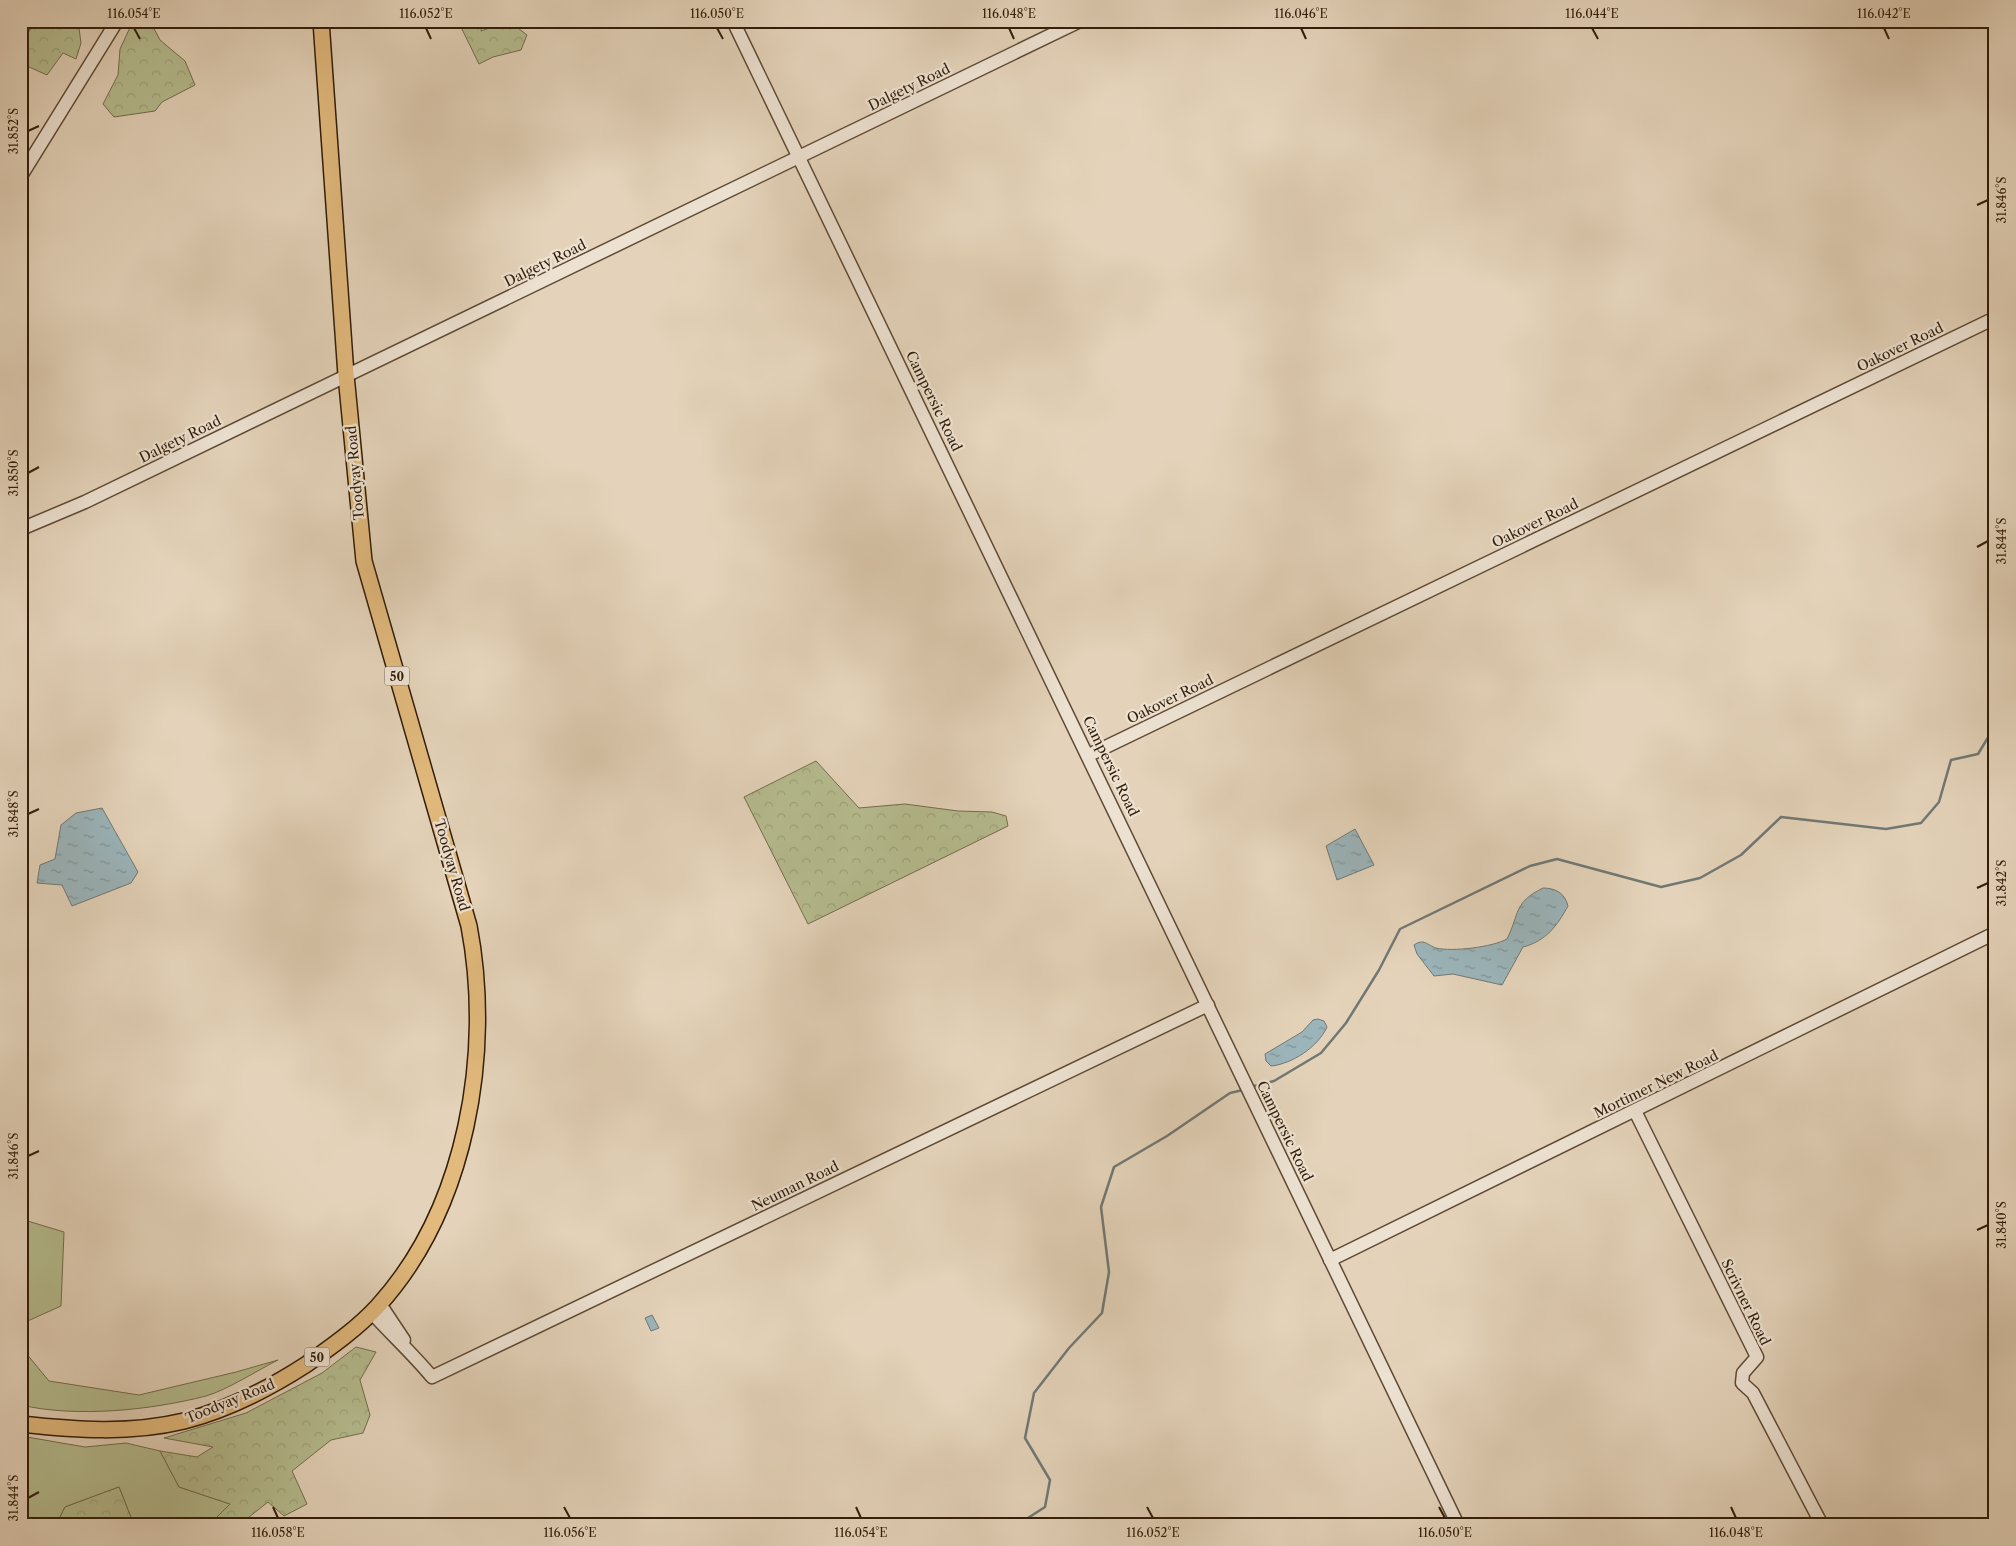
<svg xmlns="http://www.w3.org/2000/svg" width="2016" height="1546" font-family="'Libre Caslon Text',serif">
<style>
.grass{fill:#b5bc8f;stroke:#746c4c}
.forest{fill:url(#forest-crowns);stroke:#746c4c}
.water{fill:url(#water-ripples);stroke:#717874}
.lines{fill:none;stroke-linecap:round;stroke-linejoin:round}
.stream{stroke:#717874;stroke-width:2.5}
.minor-casing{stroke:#5e4a35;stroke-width:15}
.major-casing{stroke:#321d09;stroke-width:18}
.minor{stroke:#ede2d2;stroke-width:12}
.major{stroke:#e2ba7d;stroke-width:15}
.ticks{fill:none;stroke:#321d09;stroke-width:2}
.labels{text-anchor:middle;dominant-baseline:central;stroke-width:4.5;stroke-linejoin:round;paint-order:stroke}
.shield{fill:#ede2d2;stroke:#6a5845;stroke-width:1}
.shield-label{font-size:12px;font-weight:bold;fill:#321d09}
.street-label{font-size:14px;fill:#321d09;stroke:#ede2d2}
.neatline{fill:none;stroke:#321d09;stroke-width:2}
.ticks-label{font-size:12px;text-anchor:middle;fill:#321d09}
</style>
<defs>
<pattern id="forest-crowns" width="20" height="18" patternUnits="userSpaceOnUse" patternTransform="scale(1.25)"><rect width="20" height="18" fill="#b5bc8f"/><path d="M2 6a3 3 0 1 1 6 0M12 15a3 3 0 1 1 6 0" fill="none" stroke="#9ca17a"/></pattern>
<pattern id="water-ripples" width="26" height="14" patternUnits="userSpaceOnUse" patternTransform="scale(1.25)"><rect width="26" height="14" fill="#9bb5bb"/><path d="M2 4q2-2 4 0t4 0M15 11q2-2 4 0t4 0" fill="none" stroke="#7f9396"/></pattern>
</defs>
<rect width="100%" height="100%" fill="#e4d3ba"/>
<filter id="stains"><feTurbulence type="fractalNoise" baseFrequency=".004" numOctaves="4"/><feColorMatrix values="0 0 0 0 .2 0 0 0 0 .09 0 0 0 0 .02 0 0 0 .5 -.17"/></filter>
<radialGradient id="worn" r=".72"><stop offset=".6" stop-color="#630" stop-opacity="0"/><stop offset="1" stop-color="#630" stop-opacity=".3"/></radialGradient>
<g class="grass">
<path d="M21 1219 64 1232 61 1306 21 1324Z"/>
<path d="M21 1347 49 1381 139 1395 236 1372 278 1360C258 1370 227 1390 206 1396 152 1410 76 1418 21 1405Z"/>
<path d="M21 1436 85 1447 126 1443 160 1451 179 1487 230 1504 209 1525H134L119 1487 65 1507 56 1525H21Z"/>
</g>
<g class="forest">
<path d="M21 21H84L79 28 81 43 76 59 63 53 47 75 29 67 21 71Z"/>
<path d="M133 21H150L160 40 185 61 195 85 162 102 155 111 114 117 103 104 118 75 120 49Z"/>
<path d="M458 21H483L481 31 509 21 527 35 521 50 493 57 479 64Z"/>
<path d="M816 761 859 808 905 804 958 811 992 812 1006 816 1008 826 808 924 744 797Z"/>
<path d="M356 1347 376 1352 360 1380 370 1415 363 1433 331 1440 292 1471 307 1504 284 1516 268 1502 239 1525H209L230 1504 179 1487 160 1451 197 1457 213 1447 164 1438 246 1413 322 1373Z"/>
<path d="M119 1487 134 1525H56L65 1507Z"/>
</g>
<g class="water">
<path d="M102 808 138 872 131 883 72 906 62 885 37 883 40 865 55 859 61 825 76 813Z"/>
<path d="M1355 829 1374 865 1337 880 1326 846Z"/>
<path d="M1543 888C1555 888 1565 893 1568 906 1557 926 1546 941 1523 947L1502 985 1453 974 1434 976 1417 954 1414 945C1424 938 1427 945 1436 948 1452 952 1493 947 1507 939 1520 913 1513 903 1543 888Z"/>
<path d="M1318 1019 1324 1021 1327 1027C1318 1047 1292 1064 1271 1066L1266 1061 1265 1054 1302 1032 1313 1020Z"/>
<path d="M652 1315 659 1328 651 1331 645 1318Z"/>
</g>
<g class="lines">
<g class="stream">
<path d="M21 39 37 21"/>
<path d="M1250 1087 1274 1081 1321 1053 1346 1023 1379 970 1400 929 1530 866 1557 859 1661 887 1700 878 1741 855 1781 817 1886 829 1921 823 1939 802 1951 760 1978 754 1995 726"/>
<path d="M1017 1525 1045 1507 1050 1480 1025 1438 1034 1393 1069 1348 1102 1313 1109 1272 1101 1207 1114 1167 1167 1136 1230 1093 1243 1090"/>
</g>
<defs>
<g id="minor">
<path d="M733 21 1458 1525"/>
<path d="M21 176 117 21"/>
<path d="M21 529 85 502 1080 21"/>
<path d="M1089 755 1995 318"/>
<path d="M1635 1111 1757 1357 1743 1373 1742 1383 1753 1393 1822 1525"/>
<path d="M1330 1260 1995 933"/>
<path d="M380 1304 404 1340"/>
<path d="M372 1313C392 1335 413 1354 432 1377L1208 1005"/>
</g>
<path id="major" d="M21 1424C76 1430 130 1434 184 1421 227 1410 270 1388 307 1364 331 1347 358 1328 378 1306 467 1208 493 1052 469 926L364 561 346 375 321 21"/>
</defs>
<use href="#minor" class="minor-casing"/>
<use href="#major" class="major-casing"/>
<use href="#minor" class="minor"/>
<use href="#major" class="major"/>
</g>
<path class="ticks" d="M134 28 140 39M426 28 431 39M717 28 723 39M1009 28 1014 39M1301 28 1306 39M1592 28 1598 39M1884 28 1889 39M28 131 39 126M1977 205 1988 200M28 473 39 467M1977 547 1988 541M28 814 39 809M1977 888 1988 883M28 1156 39 1151M1977 1230 1988 1225M28 1498 39 1492M273 1507 278 1518M564 1507 570 1518M856 1507 861 1518M1147 1507 1153 1518M1439 1507 1445 1518M1731 1507 1736 1518"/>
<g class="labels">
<g class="shield">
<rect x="384.5" y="666.5" width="25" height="19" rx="4"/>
<rect x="304.5" y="1347.5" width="25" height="19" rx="4"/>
</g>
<g class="shield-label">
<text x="397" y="676">50</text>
<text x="317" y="1357">50</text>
</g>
<g class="street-label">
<text transform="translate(909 87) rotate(-26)">Dalgety Road</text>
<text transform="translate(545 263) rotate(-26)">Dalgety Road</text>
<text transform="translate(1900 347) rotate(-26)">Oakover Road</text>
<text transform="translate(934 401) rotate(64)">Campersic Road</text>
<text transform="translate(180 439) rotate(-26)">Dalgety Road</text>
<text transform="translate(355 473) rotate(-95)">Toodyay Road</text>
<text transform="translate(1535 523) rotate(-26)">Oakover Road</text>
<text transform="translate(1170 699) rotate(-26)">Oakover Road</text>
<text transform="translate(1111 766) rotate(64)">Campersic Road</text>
<text transform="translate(452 865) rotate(74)">Toodyay Road</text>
<text transform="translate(1656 1084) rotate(-26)">Mortimer New Road</text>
<text transform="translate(1285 1131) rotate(64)">Campersic Road</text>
<text transform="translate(795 1186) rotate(-26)">Neuman Road</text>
<text transform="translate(1746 1302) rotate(64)">Scrivner Road</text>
<text transform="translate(230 1401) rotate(-22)">Toodyay Road</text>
</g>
</g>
<rect width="2016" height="1546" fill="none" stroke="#e4d3ba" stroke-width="55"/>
<rect x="28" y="28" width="1960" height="1490" class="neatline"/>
<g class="ticks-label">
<text x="134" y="18">116.054°E</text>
<text x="426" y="18">116.052°E</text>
<text x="717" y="18">116.050°E</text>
<text x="1009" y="18">116.048°E</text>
<text x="1301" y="18">116.046°E</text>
<text x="1592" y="18">116.044°E</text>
<text x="1884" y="18">116.042°E</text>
<text transform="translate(14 131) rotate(-90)" y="4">31.852°S</text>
<text transform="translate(2002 200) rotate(-90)" y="4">31.846°S</text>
<text transform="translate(14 473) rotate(-90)" y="4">31.850°S</text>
<text transform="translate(2002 541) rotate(-90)" y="4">31.844°S</text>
<text transform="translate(14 814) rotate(-90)" y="4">31.848°S</text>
<text transform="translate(2002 883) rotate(-90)" y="4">31.842°S</text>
<text transform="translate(14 1156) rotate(-90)" y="4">31.846°S</text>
<text transform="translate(2002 1225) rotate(-90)" y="4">31.840°S</text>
<text transform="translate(14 1498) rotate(-90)" y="4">31.844°S</text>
<text x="278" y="1537">116.058°E</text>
<text x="570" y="1537">116.056°E</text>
<text x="861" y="1537">116.054°E</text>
<text x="1153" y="1537">116.052°E</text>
<text x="1445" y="1537">116.050°E</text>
<text x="1736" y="1537">116.048°E</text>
</g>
<rect width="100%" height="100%" filter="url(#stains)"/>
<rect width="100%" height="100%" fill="url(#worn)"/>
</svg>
